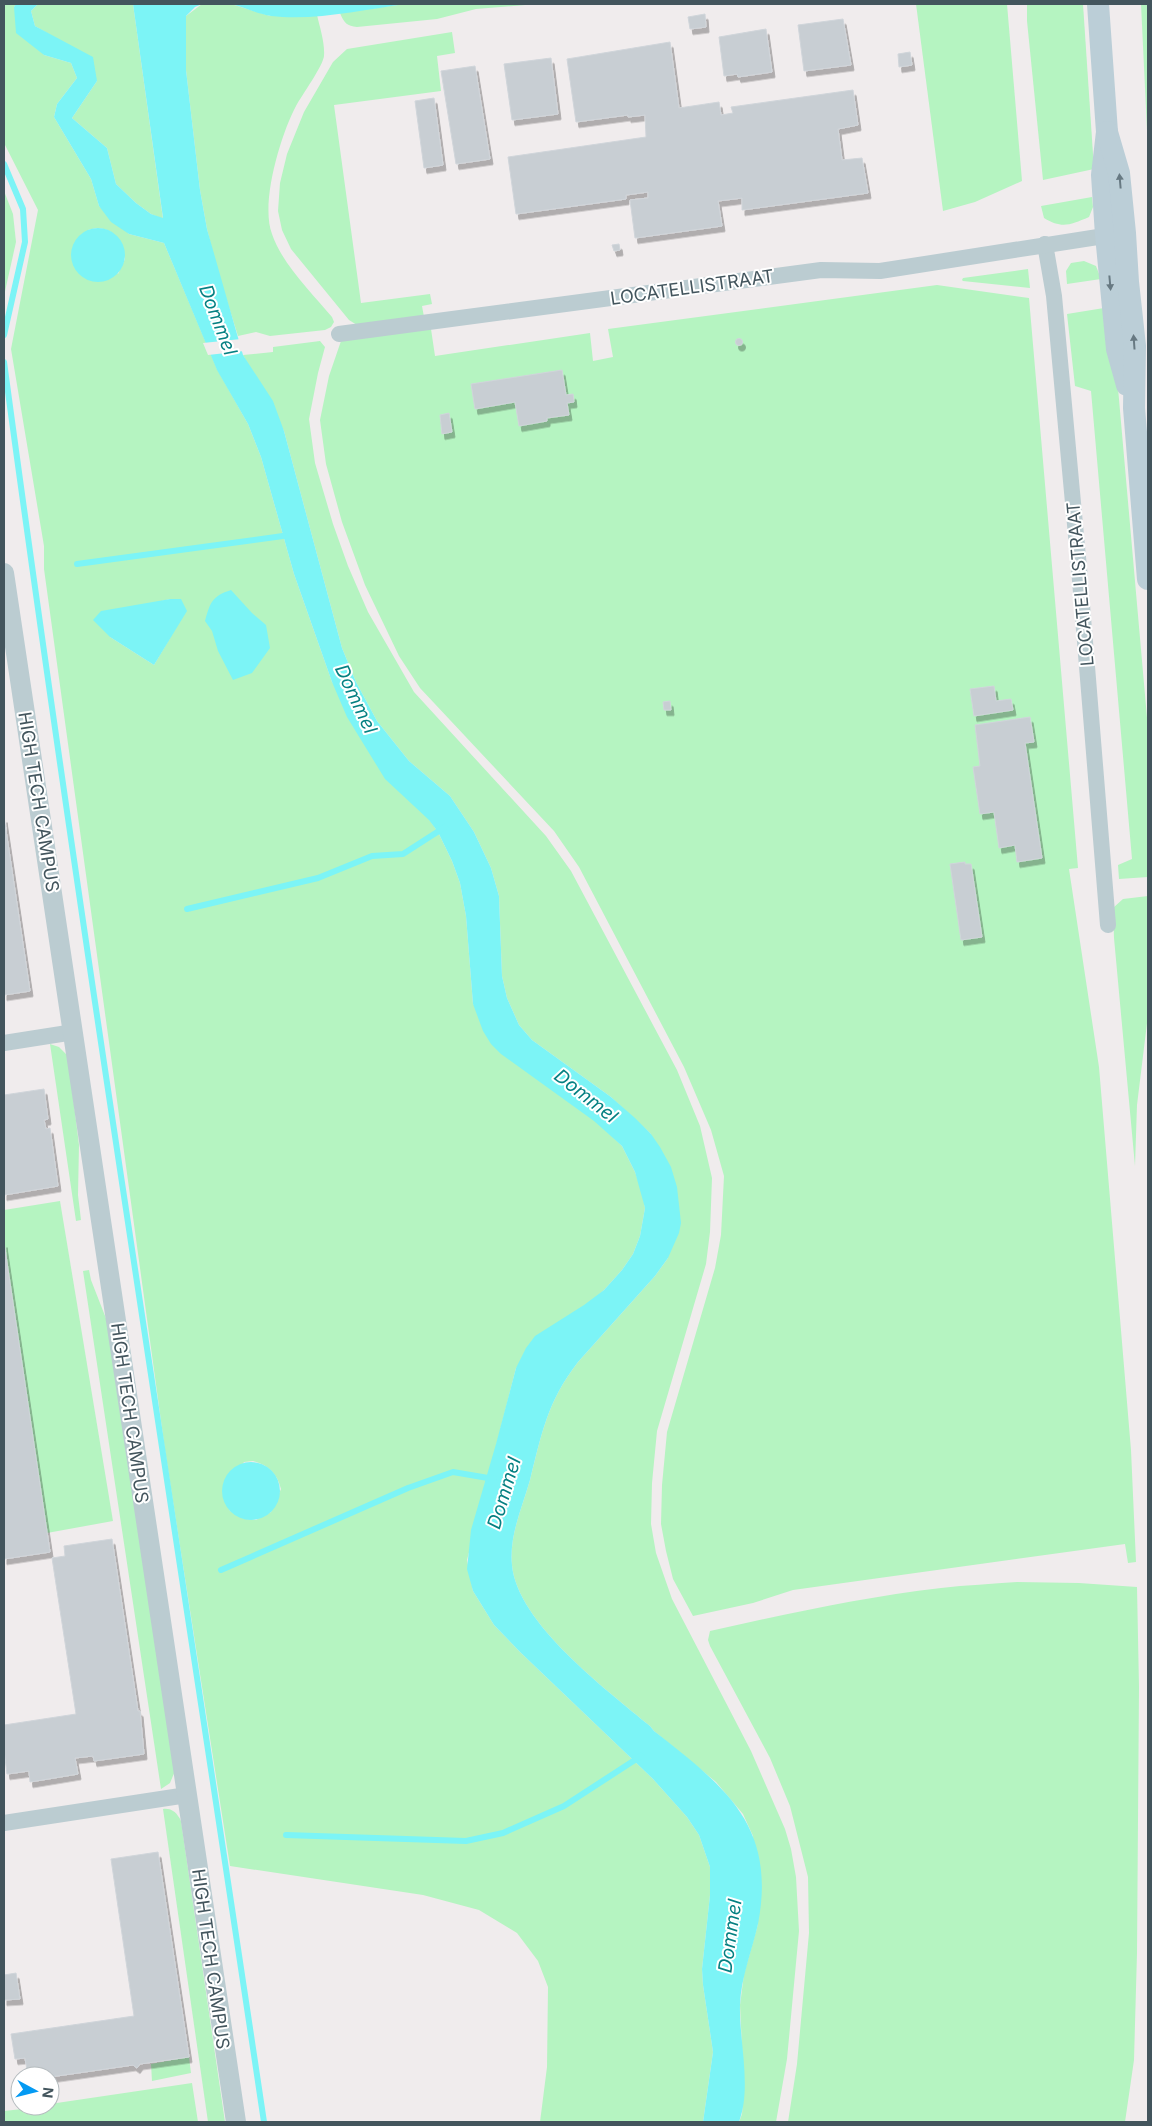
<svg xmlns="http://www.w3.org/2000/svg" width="1152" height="2126" font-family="Inter,sans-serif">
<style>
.green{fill:#b5f4c1;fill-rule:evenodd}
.water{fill:#7cf4f6}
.pier{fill:#f0eced}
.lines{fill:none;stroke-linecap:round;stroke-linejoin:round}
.stream{stroke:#7cf4f6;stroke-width:6}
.building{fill:#c8ced3;stroke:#d0d5da;filter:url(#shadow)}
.minor{stroke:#bbccd1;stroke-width:16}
.tertiary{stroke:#bbccd1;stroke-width:20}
.secondary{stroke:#bbced7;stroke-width:22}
.oneway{fill:#677982}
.labels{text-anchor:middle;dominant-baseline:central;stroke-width:4;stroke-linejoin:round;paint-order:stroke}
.street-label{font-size:18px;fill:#43555d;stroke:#fff}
.water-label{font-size:19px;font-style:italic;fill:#058082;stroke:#fff}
</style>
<defs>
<filter id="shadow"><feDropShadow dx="3" dy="5.5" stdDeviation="0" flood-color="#0004"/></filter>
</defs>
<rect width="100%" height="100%" fill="#f0eced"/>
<g class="green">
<path d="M4 4H16L14 7 44 55 71 63 77 78 57 104 54 117 91 179 99 206 129 234 164 243 217 369 248 424 261 457 294 574 332 682 438 832 452 861 460 883 466 916 473 1004 622 1146 635 1172 642 1192 645 1208 640 1236 633 1254 622 1270 604 1290 516 1368 467 1560 473 1591 494 1625 520 1652 653 1779 687 1817 699 1835 710 1867V1895L702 1969 703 1985 713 2052 703 2122H540L547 2067 548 1987 538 1961 517 1933 479 1910 423 1895 230 1866 165 1450 44 569V546L11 349 38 210 4 143ZM96 228C117 229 120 241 125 259L118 274 88 230ZM170 599 186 611 154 665 110 637 162 601ZM253 1461C268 1465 277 1473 281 1489L271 1512 256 1520 245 1519 230 1511 223 1495 244 1462Z"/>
<path d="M38 4H133L163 219 151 214 136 203 116 184 107 148 72 118 97 81 59 40 35 26 31 11Z"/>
<path d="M202 4H231L270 16 317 15C320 28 325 43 324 56 323 66 302 95 296 106 281 134 260 203 272 234 282 264 312 293 332 317L334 322 331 327 325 330 270 336 256 332 238 336 217 269 207 229 200 190 186 70V16Z"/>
<path d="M405 4H537L476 9 437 19 357 27C347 26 344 23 340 13Z"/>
<path d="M916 4H1007L1022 181 975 202 943 211Z"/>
<path d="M1027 4H1083L1094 169 1043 180 1027 21Z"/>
<path d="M1141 4H1148V151Z"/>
<path d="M452 32 455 53 437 56 441 91 334 105 361 303 430 294 432 304 422 306 424 317 357 325 349 320 291 249 282 230 278 211 280 183 287 154 304 112 333 62 347 49Z"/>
<path d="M4 191 13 214 16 242 4 296Z"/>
<path d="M1092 197 1093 207 1089 217C1070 225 1062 229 1044 218L1041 206Z"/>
<path d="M1084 261 1096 266 1101 279 1067 284 1066 271 1071 263Z"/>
<path d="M1028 269 1030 288 963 281 962 280 963 278Z"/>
<path d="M937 285 1029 298 1078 868 1069 869 1099 1067 1131 1450 1136 1562 1128 1563 1125 1544 793 1590 753 1603 693 1616 673 1579 666 1551 661 1524 662 1485 667 1432 715 1268 721 1235 724 1176 711 1130 684 1067 579 867 554 831 420 688 399 656 365 585 342 522 326 464 320 420 329 376 341 341 431 329 435 356 590 333 593 361 613 357 608 329Z"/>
<path d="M1104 308 1118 388 1148 729V877L1119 879 1118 865 1132 859 1091 391 1075 386 1067 314Z"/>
<path d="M320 341 325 347 318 373 309 419 315 463 333 524 348 566 368 612 414 692 546 836 571 871 677 1070 700 1126 712 1178 710 1232 706 1264 657 1431 652 1483 651 1524 656 1553 672 1599 751 1751 785 1829 791 1849 796 1877 799 1931 787 2059 776 2122H739L742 2114 744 2090 740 2005 744 1974 758 1924 753 1836 743 1814 716 1782 654 1731 650 1726C607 1690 517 1623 512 1565 509 1536 522 1508 530 1480 542 1433 547 1402 578 1362L655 1276 668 1258 651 1134 611 1097 532 1040 519 1025 507 998 502 976 499 896 491 868 474 832 450 796 409 761 377 721 356 682 342 648 284 431 243 355 273 352V347Z"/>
<path d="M1148 896V1015L1137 1105 1135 1166 1114 938 1113 908 1123 899Z"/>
<path d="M50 1044 59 1047 68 1056 79 1145 78 1195 81 1220 76 1221Z"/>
<path d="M60 1201 113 1521 47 1533 4 1255V1210Z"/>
<path d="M89 1270 91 1280 107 1321 175 1771 170 1783 161 1789 83 1271Z"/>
<path d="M1017 1582 1079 1583 1137 1587 1139 1687 1137 1953 1134 2060 1125 2122H788L797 2064 809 1933 808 1877 790 1806 770 1758 710 1646 708 1640 710 1631C786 1614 863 1597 941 1588 966 1585 992 1584 1017 1582Z"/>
<path d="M163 1809C172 1808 177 1813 181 1821L225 2122H208Z"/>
<path d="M189 2057 191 2073 152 2081 151 2064Z"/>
<path d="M192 2083 198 2122H4V2111L50 2106V2104Z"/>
</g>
<g class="water">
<path d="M16 4H38L31 11 35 26 93 57 97 81 72 118 107 148 116 184 136 203 151 214 163 218 133 4H202L195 7 186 16V70L200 190 207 229 243 355 273 401 284 431 342 648 356 682 377 721 409 761 450 796 474 832 491 868 499 896 502 976 507 998 519 1025 532 1040 611 1097 635 1118 651 1134 660 1147 671 1167 677 1187 681 1223 679 1233 668 1258 655 1276 578 1362C547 1402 542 1433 530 1480 522 1508 509 1536 512 1565 517 1623 607 1690 650 1726L654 1731C724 1786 777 1825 758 1924 752 1951 741 1977 740 2005 739 2041 752 2088 739 2122H703L713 2052 703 1985 702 1969 710 1895V1867L699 1835 687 1817 653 1779 520 1652 494 1625 473 1591 467 1569 471 1530 496 1444 516 1368 526 1348 535 1336 584 1305 604 1290 622 1270 633 1254 640 1236 645 1208 635 1172 622 1146 594 1121 501 1054 491 1044 483 1031 473 1004 466 916 460 883 452 861 438 832 429 820 385 779 347 717 332 682 294 574 261 457 248 424 217 370 164 243 129 234 111 222 99 206 91 179 54 117 57 104 77 78 71 63 44 55 16 33 14 7Z"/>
<path d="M231 4H405C363 10 314 21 271 16 257 14 244 7 231 4Z"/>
<circle cx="98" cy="255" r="27"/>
<path d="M231 590 252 613 266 625 270 648 252 673 233 680 218 651 212 631 205 621C210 603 212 596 231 590Z"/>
<path d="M170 599H181L187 611 154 665 110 637 93 620 101 611Z"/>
<circle cx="251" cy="1491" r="29"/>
</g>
<path class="pier" d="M241 339 244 351 208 355 203 343Z"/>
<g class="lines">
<g class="stream">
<path d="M4 164 23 209 25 242 4 335"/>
<path d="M4 362C83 950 177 1536 264 2122"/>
<path d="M77 564 283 536"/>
<path d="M187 909 318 878 372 856 403 854 445 827"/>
<path d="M221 1570 408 1488 453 1472 494 1479"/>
<path d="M286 1835 466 1841 503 1833 564 1806 641 1756"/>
</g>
</g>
<g class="building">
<path d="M705 14 706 27 690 29 688 17Z"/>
<path d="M843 19 851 65 804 71 798 25Z"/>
<path d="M766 29 772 72 738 77 737 74 724 76 719 37Z"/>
<path d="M670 42 679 108 719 102 721 115 733 113 731 107 853 90 858 125 838 129 842 160 862 158 868 193 742 210V198L718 201 722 226 635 238 630 200 648 198V192L626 195V199L516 214 508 157 646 137 645 115 628 117V115L576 122 567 59Z"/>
<path d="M910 52 912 65 899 67 898 54Z"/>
<path d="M551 58 558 114 512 120 504 64Z"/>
<path d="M475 66 490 159 456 164 441 71Z"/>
<path d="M434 98 443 165 424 168 415 101Z"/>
<path d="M619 244 620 250 614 251 612 245Z"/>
<circle cx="739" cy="342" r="3.5"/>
<path d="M562 370 566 395 573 394 574 402 567 403 569 415 547 418V421L519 426 515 402 475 409 471 384Z"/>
<path d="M449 413 452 432 442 434 440 415Z"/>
<path d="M994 686 996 701 1011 699 1013 710 974 716 970 689Z"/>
<path d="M670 701 671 710H664L663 702Z"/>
<path d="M1030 717 1034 742 1025 743 1042 858 1017 862 1015 845 999 848 994 812 980 814 973 767 980 766 975 725Z"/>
<path d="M4 817 30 991 4 995Z"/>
<path d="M965 862V864H971L982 937 961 940 950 864Z"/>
<path d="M44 1089 48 1119 44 1120 46 1129 50 1128 58 1186 4 1195V1095Z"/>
<path d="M4 1242 50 1552 4 1559Z"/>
<path d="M112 1539 138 1711H140L144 1754 94 1761 93 1756 75 1758 78 1774 30 1782 29 1771 7 1774 4 1750V1725L76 1714 52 1558 65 1556 64 1546Z"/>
<path d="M158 1852 189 2057 140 2064 137 2068 133 2065 50 2077 28 2076 25 2058 15 2059 11 2034 134 2016 111 1859Z"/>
<path d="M16 1973 20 1999 4 2000V1975Z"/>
</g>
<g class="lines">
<g class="minor">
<path d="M1045 244 1054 296 1079 568 1108 925"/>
<path d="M339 334 821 270 880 271 1117 234"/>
<path d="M4 1043 74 1032"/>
<path d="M4 1823 187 1795"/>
</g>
<path class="tertiary" d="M4 573 236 2122"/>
<g class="secondary">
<path d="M1098 4 1107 132 1102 175 1106 235 1117 349 1127 385"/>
<path d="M1107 132 1119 173 1125 233 1128 282 1135 346 1134 408 1148 579"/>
</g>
</g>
<defs><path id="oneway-solid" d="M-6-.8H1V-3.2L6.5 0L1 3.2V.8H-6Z" transform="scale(1.25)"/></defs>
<g class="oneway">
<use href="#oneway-solid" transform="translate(1120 181) rotate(-95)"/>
<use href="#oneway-solid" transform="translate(1110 283) rotate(85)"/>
<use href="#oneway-solid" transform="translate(1134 342) rotate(-94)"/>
</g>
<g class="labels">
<g class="street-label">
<text transform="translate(692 287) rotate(-8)">LOCATELLISTRAAT</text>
<text transform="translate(1080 584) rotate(-95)">LOCATELLISTRAAT</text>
<text transform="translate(39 802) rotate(81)">HIGH TECH CAMPUS</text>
<text transform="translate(130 1413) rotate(82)">HIGH TECH CAMPUS</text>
<text transform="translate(211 1959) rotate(82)">HIGH TECH CAMPUS</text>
</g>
<g class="water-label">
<text transform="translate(218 320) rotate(69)">Dommel</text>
<text transform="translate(356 699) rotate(65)">Dommel</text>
<text transform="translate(586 1096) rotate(38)">Dommel</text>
<text transform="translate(504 1493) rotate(-73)">Dommel</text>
<text transform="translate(730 1936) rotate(-82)">Dommel</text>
</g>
</g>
<rect width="1152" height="2126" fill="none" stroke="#43555d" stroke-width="10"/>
<g transform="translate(35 2091) rotate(97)"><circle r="24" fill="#ffffff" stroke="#b4bbbe"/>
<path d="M0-4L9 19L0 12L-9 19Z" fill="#049af3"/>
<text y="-8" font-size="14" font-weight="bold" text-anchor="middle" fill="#43555d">N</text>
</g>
</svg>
